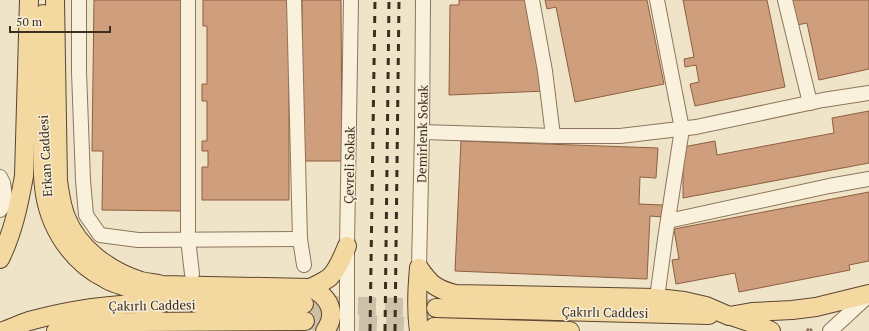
<svg xmlns="http://www.w3.org/2000/svg" width="869" height="331" font-family="'PT Serif',serif">
<style>
.building{fill:#cf9f7d;stroke:#8d5f41}
.lines{fill:none;stroke-linecap:round;stroke-linejoin:round}
.major-tunnel{stroke:#ccc0a6;stroke-width:18;stroke-dasharray:18 9;stroke-linecap:butt}
.minor-casing{stroke:#8d765c;stroke-width:16}
.major-casing{stroke:#5b4430;stroke-width:20}
.path{stroke:#8d765c;stroke-width:2.5;stroke-dasharray:3 2;stroke-linecap:butt}
.minor{stroke:#faf1dc;stroke-width:14}
.major{stroke:#f3d9a0;stroke-width:18}
.rail{stroke:#3d2e20;stroke-width:3;stroke-dasharray:7 7;stroke-linecap:butt}
.labels{text-anchor:middle;dominant-baseline:central;stroke-width:3;stroke-linejoin:round;paint-order:stroke}
.street-label{font-size:13px;fill:#3d2e20;stroke:#f7eed8}
</style>
<rect width="100%" height="100%" fill="#f0e4c8"/>
<g class="building">
<path d="M94 0H184L181 211 102 210 103 151H92Z"/>
<path d="M203 0H289V200H202V167H208V151H202V141H207V101H202V84H207V26H203Z"/>
<path d="M302 0H341L342 161H303Z"/>
<path d="M459 0H527L546 91 449 95 450 5H459Z"/>
<path d="M545 0H647L664 84 575 102 556 7 547 9Z"/>
<path d="M683 0H767L785 87 695 106 690 84 699 82 696 65 685 67 684 59 694 57Z"/>
<path d="M792 0H869V69L819 80 807 23 797 25Z"/>
<path d="M869 111V163L683 198V147L715 141 717 155 834 133 832 118Z"/>
<path d="M461 141 658 148 656 178 640 177 639 204 663 205V217L650 216 647 279 455 271Z"/>
<path d="M869 192V261L849 265 850 270 739 292 735 273 676 284 672 260 679 259 674 229Z"/>
</g>
<g class="lines">
<g class="major-tunnel">
<path d="M304 304 433 308"/>
<path d="M305 321 434 327"/>
</g>
<defs>
<g id="minor">
<path d="M79 0V72L83 180 86 215 100 235 138 240 300 239"/>
<path d="M188 0V239L192 274"/>
<path d="M294 0 300 239 304 265"/>
<path d="M532 0 545 71 553 136"/>
<path d="M657 0 682 129 665 239 657 298"/>
<path d="M785 0 810 103"/>
<path d="M422 132 553 136H620L696 127 823 100 869 93"/>
<path d="M0 177 3 183 6 202 0 210"/>
<path d="M668 221 829 186 869 179"/>
<path d="M419 268 422 132 423 0"/>
<path d="M347 331V246L351 0"/>
<path d="M830 331 869 295"/>
</g>
<g id="major">
<path d="M55 0 58 181C60 193 61 205 66 217 78 248 109 271 141 281 148 283 155 283 162 285L310 288C329 296 338 313 325 331"/>
<path d="M43 14C43 47 43 81 43 114 43 138 41 163 44 187 48 226 71 262 106 279 110 282 115 283 120 285 148 296 179 299 209 304"/>
<path d="M0 259C13 233 19 204 24 176L29 0"/>
<path d="M419 268C430 284 436 289 455 294L657 298 684 301 706 306 729 316 752 312 792 310 816 307 869 294"/>
<path d="M419 268C417 289 416 310 419 331"/>
<path d="M310 288C316 285 324 282 330 277 338 269 343 256 347 246"/>
<path d="M197 304H304"/>
<path d="M436 308 709 315"/>
<path d="M734 317 758 325 771 331"/>
<path d="M434 327 570 331"/>
<path d="M3 331C12 328 20 324 29 321 72 309 117 303 161 304"/>
<path d="M56 331C83 325 110 323 138 322L305 321"/>
</g>
</defs>
<use href="#minor" class="minor-casing"/>
<use href="#major" class="major-casing"/>
<path class="path" d="M807 331 809 328 812 331"/>
<use href="#minor" class="minor"/>
<use href="#major" class="major"/>
<g class="rail">
<path d="M370 331 375 0"/>
<path d="M385 331 389 0"/>
<path d="M395 331 399 0"/>
</g>
</g>
<g class="labels">
<g class="street-label">
<text transform="translate(422 134) rotate(-89)">Demirlenk Sokak</text>
<text transform="translate(45 156) rotate(-93)">Erkan Caddesi</text>
<text transform="translate(349 165) rotate(-89)">Çevreli Sokak</text>
<text transform="translate(152 305) rotate(-1)">Çakırlı Caddesi</text>
<text transform="translate(605 312) rotate(1)">Çakırlı Caddesi</text>
</g>
</g>
<path d="M10 26v6h100v-6" fill="none" stroke="#3d2e20" stroke-width="2"/>
<text x="16" y="26" font-size="12" fill="#3d2e20" stroke="#f7eed8" stroke-width="3" paint-order="stroke">50 m</text>
</svg>
